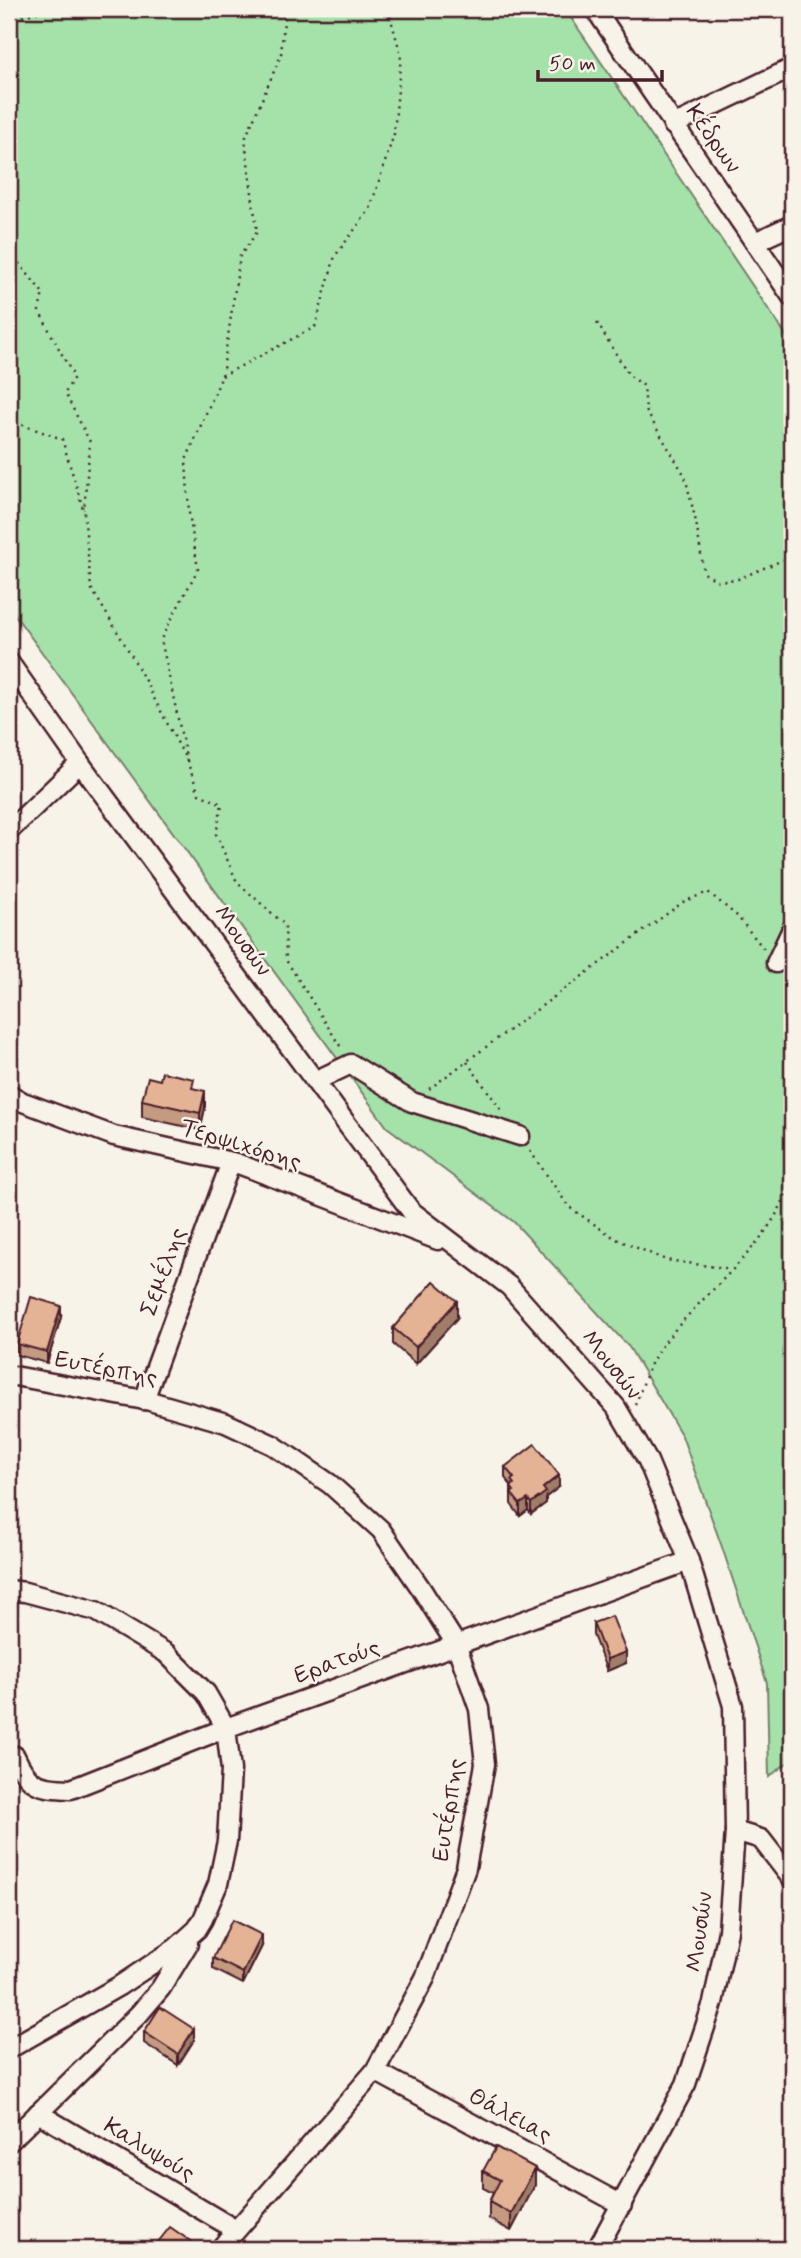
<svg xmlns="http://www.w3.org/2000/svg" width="801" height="2258" font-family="Mynerve,sans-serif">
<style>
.green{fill:#a4e2aa;stroke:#77806a;stroke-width:2}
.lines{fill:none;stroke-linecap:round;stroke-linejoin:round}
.minor-casing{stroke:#4a1f2b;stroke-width:23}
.path{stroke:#4a1f2b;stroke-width:2.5;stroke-dasharray:2 5;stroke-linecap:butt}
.minor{stroke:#f7f3e8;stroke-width:18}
.wall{fill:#c49a80;stroke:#4a1f2b;stroke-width:2}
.shaded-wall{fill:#a07d68;stroke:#4a1f2b;stroke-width:2}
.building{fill:#e4b395;stroke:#4a1f2b;stroke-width:2}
.labels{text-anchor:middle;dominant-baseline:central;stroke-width:5;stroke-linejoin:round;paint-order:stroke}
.street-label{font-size:24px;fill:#4a1f2b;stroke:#f7f3e8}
</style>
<rect width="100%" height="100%" fill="#f7f3e8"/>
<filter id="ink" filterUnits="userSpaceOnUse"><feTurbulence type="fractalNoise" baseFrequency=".0143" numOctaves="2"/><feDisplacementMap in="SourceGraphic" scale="14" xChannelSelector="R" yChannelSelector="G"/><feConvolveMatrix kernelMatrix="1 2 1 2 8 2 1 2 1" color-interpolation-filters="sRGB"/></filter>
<g filter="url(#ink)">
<path class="green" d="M9 9H565L792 344V1759L769 1777 767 1683 722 1547 682 1436 629 1347 514 1222 387 1127 9 607Z"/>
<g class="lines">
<defs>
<g id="minor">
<path d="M595 9 792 297"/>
<path d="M673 125 792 68"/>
<path d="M755 242 792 225"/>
<path d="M9 662 80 763 411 1211 509 1286 616 1407 648 1461 689 1561 733 1706 735 1831 728 1931 713 2003 686 2084 597 2249"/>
<path d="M9 831 80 763"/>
<path d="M776 963 792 929"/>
<path d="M315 1081 351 1064 412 1102 520 1136"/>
<path d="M9 1094 23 1102 114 1136 236 1163 438 1240"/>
<path d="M9 1375 150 1401 226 1423 273 1445 330 1484 381 1530 420 1587 456 1644 479 1709 485 1764 466 1868 425 1978 375 2071 220 2249"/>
<path d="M144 1400 231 1162"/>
<path d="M9 1590 25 1592 96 1611 166 1653 206 1693 226 1728 231 1770 227 1841 218 1884 203 1919 197 1929 176 1948 119 1986 9 2049"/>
<path d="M15 1756C28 1786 39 1788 71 1789L226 1728 689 1561"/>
<path d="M735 1831 761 1839 792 1879"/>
<path d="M375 2071 622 2205"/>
<path d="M38 2113 236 2230"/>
<path d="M9 2142 139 2014 161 1988 188 1944"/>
</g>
</defs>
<use href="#minor" class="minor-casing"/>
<g class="path">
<path d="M9 21 47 9"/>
<path d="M9 202V256"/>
<path d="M10 252 43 293 39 311 74 377 65 393 90 442 84 510"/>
<path d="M597 323 629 375 644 386 646 411 685 476 696 522 704 573 718 581 738 579 792 556"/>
<path d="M222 376 315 327 335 256 370 209 394 134 401 55 388 9"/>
<path d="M9 420 62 439 84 512 91 588 133 658 187 761 199 794 222 804 216 834 237 882 285 925 286 960 342 1049"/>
<path d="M187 761 161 639 198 569 189 513 186 460 222 376 240 256 257 232 245 139 281 55 285 9"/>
<path d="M467 1062 502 1111"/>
<path d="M429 1089 683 902 708 892 737 916 764 949"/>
<path d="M530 1151 569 1207 616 1239 666 1260 731 1269"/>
<path d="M635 1404C643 1387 648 1365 659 1350 699 1293 780 1242 792 1173"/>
</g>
<use href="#minor" class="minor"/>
</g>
<g class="wall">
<path d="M194 1089 205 1108 200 1130 142 1117V1100Z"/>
<path d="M61 1317 47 1363 17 1355V1344Z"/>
<path d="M457 1318 416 1364 393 1344V1328Z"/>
<path d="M505 1467 559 1487 546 1497V1503L531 1514 528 1510 520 1516 511 1504V1485L505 1478Z"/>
<path d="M593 1623 626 1663 607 1671 593 1635Z"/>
<path d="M262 1946 243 1984 213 1969V1958Z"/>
<path d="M144 2032 194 2040 178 2065 144 2043Z"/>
<path d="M483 2171 535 2185 511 2231 489 2219V2202L493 2193 483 2188Z"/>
<path d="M158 2242 193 2249H158Z"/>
</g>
<g class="shaded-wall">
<path d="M205 1091V1108L200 1130V1113Z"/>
<path d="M457 1301V1318L416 1364V1347Z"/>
<path d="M61 1306V1317L47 1363V1352Z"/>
<path d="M559 1475V1487L546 1497V1503L531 1514V1503L543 1488Z"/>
<path d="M528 1499V1510L520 1516V1504Z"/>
<path d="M626 1652V1663L607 1671V1659Z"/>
<path d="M262 1935V1946L243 1984V1973Z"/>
<path d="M194 2029V2040L178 2065V2054Z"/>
<path d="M535 2168V2185L511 2231V2214Z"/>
</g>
<g class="building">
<path d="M162 1072 194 1079 192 1088 205 1091 200 1113 142 1100 148 1077 160 1080Z"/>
<path d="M434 1281 457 1301 416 1347 393 1328Z"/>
<path d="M31 1297 61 1306 47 1352 17 1344Z"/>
<path d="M535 1444 559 1475 543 1488 546 1492 531 1503 528 1499 520 1504 511 1493 514 1491 511 1487 514 1484 511 1480 514 1478 505 1467Z"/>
<path d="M612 1616 626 1652 607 1659 593 1623Z"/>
<path d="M232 1920 262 1935 243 1973 213 1958Z"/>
<path d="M160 2007 194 2029 178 2054 144 2032Z"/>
<path d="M496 2147 535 2168 511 2214 489 2202 500 2180 483 2171Z"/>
<path d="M170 2227 193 2243 188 2249H167L158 2242Z"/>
</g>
</g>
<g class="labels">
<g class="street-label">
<text transform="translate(713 139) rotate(55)">Κέδρων</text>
<text transform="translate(242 941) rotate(54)">Μουσών</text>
<text transform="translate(241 1145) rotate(17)">Τερψιχόρης</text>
<text transform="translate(164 1272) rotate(-70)">Σεμέλης</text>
<text transform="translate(611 1365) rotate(51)">Μουσών</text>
<text transform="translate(106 1369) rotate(11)">Ευτέρπης</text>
<text transform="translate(337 1662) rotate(-20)">Ερατούς</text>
<text transform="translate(449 1810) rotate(-81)">Ευτέρπης</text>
<text transform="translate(700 1932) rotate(-82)">Μουσών</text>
<text transform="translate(510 2116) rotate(28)">Θάλειας</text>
<text transform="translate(149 2150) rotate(31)">Καλυψούς</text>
</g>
</g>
<rect width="801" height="2258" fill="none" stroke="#f7f3e8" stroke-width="35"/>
<rect x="18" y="18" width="766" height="2223" fill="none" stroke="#4a1f2b" stroke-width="2.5" filter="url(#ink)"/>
<path d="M538 70v10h124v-10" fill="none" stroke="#4a1f2b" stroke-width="3.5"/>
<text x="549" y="70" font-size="21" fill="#4a1f2b" stroke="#f7f3e8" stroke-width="5" paint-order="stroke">50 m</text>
</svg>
